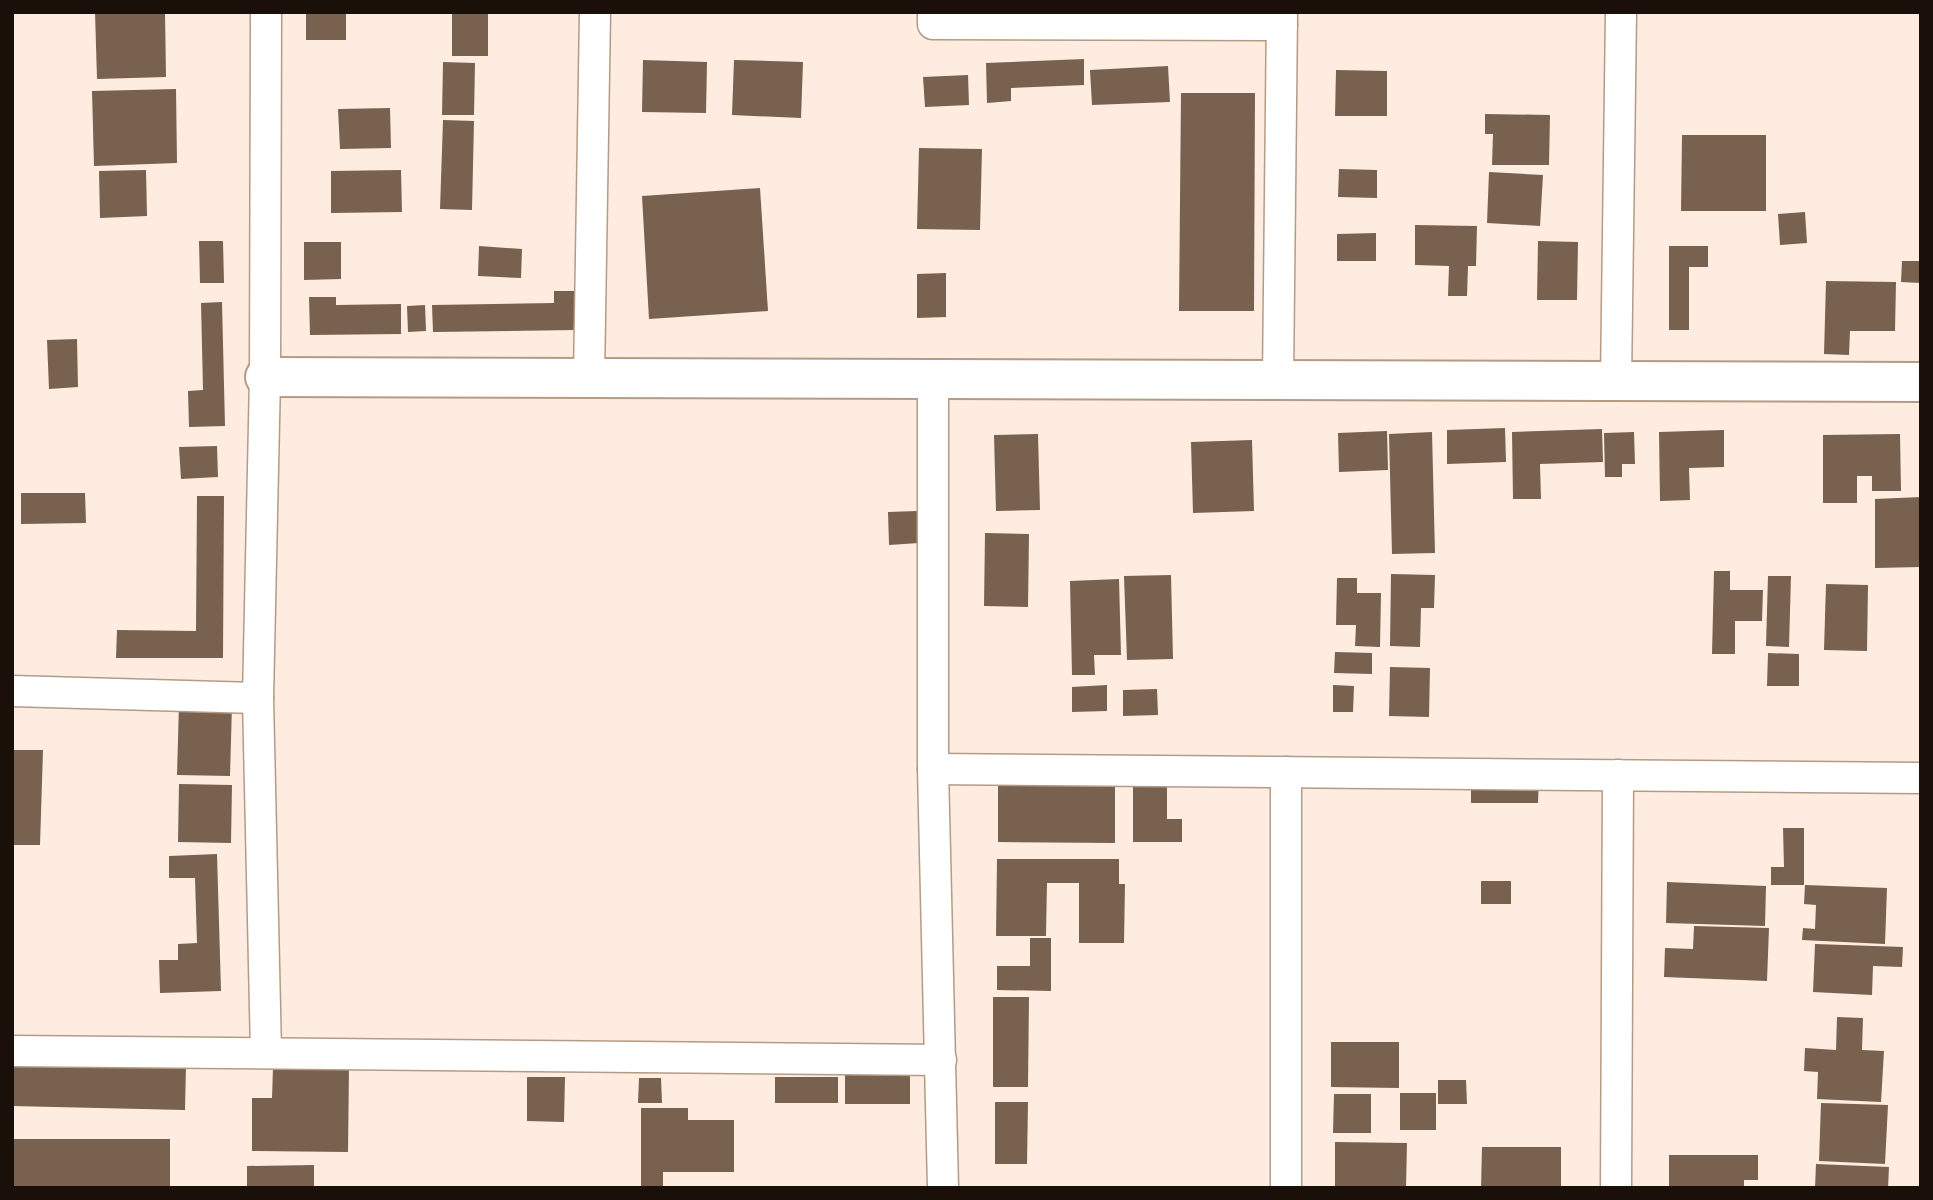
<svg xmlns="http://www.w3.org/2000/svg" width="1933" height="1200" font-family="'Noto Sans',sans-serif">
<style>
.building{fill:#78614e}
.lines{fill:none;stroke-linecap:round;stroke-linejoin:round}
.street-casing{stroke:#b49b86;stroke-width:33}
.secondary-casing{stroke:#b49b86;stroke-width:42}
.street{stroke:#fff;stroke-width:30}
.secondary{stroke:#fff;stroke-width:38}
</style>
<rect width="100%" height="100%" fill="#fdecdf"/>
<g class="building">
<path d="M95 12H165L166 77 97 79Z"/>
<rect x="306" y="12" width="40" height="28"/>
<rect x="452" y="12" width="36" height="44"/>
<path d="M1084 59V85L1011 88V101L987 103 986 63Z"/>
<path d="M643 60 707 62 706 113 642 112Z"/>
<path d="M734 60 803 62 801 118 732 115Z"/>
<path d="M443 62 475 63 474 115H442Z"/>
<path d="M1168 66 1170 102 1092 105 1090 70Z"/>
<path d="M1336 70 1387 71V116H1335Z"/>
<path d="M968 75 969 105 925 107 923 77Z"/>
<path d="M176 89 177 163 94 166 92 91Z"/>
<path d="M1181 93H1255L1254 311H1179Z"/>
<path d="M390 108 391 148 340 149 338 109Z"/>
<path d="M1485 114 1550 115 1549 165H1492L1493 134H1485Z"/>
<path d="M443 120 474 121 472 210 440 209Z"/>
<path d="M1682 135H1766V211H1681Z"/>
<path d="M919 148 982 149 980 230 917 229Z"/>
<path d="M1339 169 1377 170V198L1338 197Z"/>
<path d="M146 170 147 216 100 218 99 171Z"/>
<path d="M401 170 402 212 331 213V171Z"/>
<path d="M1489 172 1543 175 1540 226 1487 223Z"/>
<path d="M760 188 768 311 649 319 642 196Z"/>
<path d="M1805 212 1807 243 1780 245 1778 214Z"/>
<path d="M1415 225 1477 226 1476 266H1468L1467 296H1448L1449 266 1415 265Z"/>
<path d="M1376 233V261H1337V234Z"/>
<path d="M199 241H223L224 283H200Z"/>
<path d="M1538 241 1578 242 1577 300H1537Z"/>
<path d="M304 242H341V279L304 280Z"/>
<path d="M479 246 522 249 521 278 478 276Z"/>
<path d="M1669 246H1708V267H1689V330H1669Z"/>
<path d="M1902 261H1921V283L1901 282Z"/>
<path d="M946 273V317L917 318V274Z"/>
<path d="M1826 281 1896 282 1895 331H1850L1849 355 1824 354Z"/>
<path d="M554 291H576V330L433 332 432 305 554 303Z"/>
<path d="M309 297H336V305L401 304V334L310 335Z"/>
<path d="M222 302 225 426 189 427 188 391 203 390 201 303Z"/>
<path d="M425 305 426 331 408 332 407 306Z"/>
<path d="M77 339 78 387 49 389 47 340Z"/>
<path d="M1505 428 1506 462 1447 464V430Z"/>
<path d="M1602 429 1603 462 1540 464 1541 499H1513L1512 432Z"/>
<path d="M1724 430V467L1689 468 1690 500 1660 501 1659 432Z"/>
<path d="M1387 431 1388 470 1339 472 1338 433Z"/>
<path d="M1432 432 1435 553 1392 554 1389 434Z"/>
<path d="M1634 432 1635 464H1622V477H1605L1604 433Z"/>
<path d="M1038 434 1040 510 996 511 994 435Z"/>
<path d="M1900 434 1901 491H1872V476H1857V503H1823V435Z"/>
<path d="M1252 440 1254 511 1193 513 1191 442Z"/>
<path d="M217 446 218 477 181 479 179 447Z"/>
<path d="M21 493H85L86 523 21 524Z"/>
<path d="M197 496H224L223 658H116L117 630 196 631Z"/>
<path d="M1921 497V567L1875 568V499Z"/>
<path d="M917 511 919 543 889 545 888 512Z"/>
<path d="M985 533 1029 534 1028 607 984 606Z"/>
<path d="M1714 571H1730V590H1763L1762 621H1735V654H1712Z"/>
<path d="M1391 574 1435 575 1434 608H1421L1420 647 1390 646Z"/>
<path d="M1171 575 1173 659 1127 660 1124 576Z"/>
<path d="M1768 576H1791L1789 647 1766 646Z"/>
<path d="M1337 578H1357V593H1381L1380 647 1355 646 1356 625H1336Z"/>
<path d="M1119 579 1121 655H1094L1095 675H1072L1070 581Z"/>
<path d="M1826 584 1868 585 1867 651 1824 650Z"/>
<path d="M1335 652 1372 653V674L1334 673Z"/>
<path d="M1768 653 1799 654V686H1767Z"/>
<path d="M1390 667 1430 668 1429 717 1389 716Z"/>
<path d="M1107 685V711L1072 712V687Z"/>
<path d="M1333 685 1354 686 1353 712H1333Z"/>
<path d="M1157 689 1158 715 1123 716V690Z"/>
<path d="M179 704 232 705 230 776 177 775Z"/>
<path d="M12 750H43L40 845H12Z"/>
<path d="M998 773H1115V843L998 842Z"/>
<path d="M1133 778H1167V819H1182V842H1133Z"/>
<path d="M1471 778H1539L1538 803H1471Z"/>
<path d="M179 784 232 785 231 843 178 842Z"/>
<path d="M1783 828H1804V885H1771V867H1784Z"/>
<path d="M217 854 221 991 160 993 159 960H178V944L197 943 195 878H169V856Z"/>
<path d="M997 859H1119V884H1125L1124 943H1079V883H1047L1046 936H996Z"/>
<rect x="1481" y="881" width="30" height="23"/>
<path d="M1667 882 1766 886 1765 926 1666 923Z"/>
<path d="M1805 885 1887 888 1885 944 1802 940 1803 928 1815 929 1816 905 1804 904Z"/>
<path d="M1694 926 1769 928 1767 981 1664 977 1665 948 1693 949Z"/>
<path d="M1030 938H1051V991L997 990V966H1030Z"/>
<path d="M1815 944 1903 947 1902 967 1873 966 1872 995 1813 992Z"/>
<path d="M993 997H1029L1028 1087H993Z"/>
<path d="M1837 1017 1863 1018 1862 1050 1884 1051 1881 1102 1817 1099 1818 1072 1804 1071 1805 1048 1836 1050Z"/>
<path d="M1331 1042H1399V1088L1331 1087Z"/>
<path d="M12 1062 186 1065 185 1110 12 1106Z"/>
<path d="M273 1067H349L348 1152 252 1151V1098H272Z"/>
<rect x="845" y="1073" width="65" height="31"/>
<path d="M527 1077H565L564 1122 527 1121Z"/>
<rect x="775" y="1077" width="63" height="26"/>
<path d="M639 1078H661L662 1103H638Z"/>
<path d="M1438 1080H1466L1467 1104H1438Z"/>
<rect x="1400" y="1093" width="36" height="37"/>
<path d="M1334 1094H1371V1133H1333Z"/>
<path d="M995 1102H1028L1027 1164H995Z"/>
<path d="M1821 1103 1888 1105 1885 1164 1819 1161Z"/>
<path d="M641 1108H688V1120H734V1172H663V1188H641Z"/>
<rect x="12" y="1139" width="158" height="49"/>
<path d="M1335 1142 1407 1143 1406 1188H1335Z"/>
<path d="M1482 1147H1561V1188H1481Z"/>
<path d="M1669 1155H1758V1180H1744V1188H1669Z"/>
<path d="M1816 1164 1889 1167 1888 1188H1815Z"/>
<path d="M314 1165V1188H247V1166Z"/>
</g>
<g class="lines">
<defs>
<g id="street">
<path d="M933 12V24L1282 25"/>
<path d="M589 378 595 12"/>
<path d="M933 379V769L943 1188"/>
<path d="M1278 380 1282 12"/>
<path d="M1616 381 1621 12"/>
<path d="M12 691 258 698"/>
<path d="M933 769 1921 778"/>
<path d="M1286 772V1188"/>
<path d="M12 1051 941 1060"/>
<path d="M266 1053 258 698 265 377 266 12"/>
<path d="M1616 1188 1618 775"/>
</g>
<path id="secondary" d="M265 377 1921 382"/>
</defs>
<use href="#street" class="street-casing"/>
<use href="#secondary" class="secondary-casing"/>
<use href="#street" class="street"/>
<use href="#secondary" class="secondary"/>
</g>
<rect width="1933" height="1200" fill="none" stroke="#1a1009" stroke-width="28"/>
</svg>
